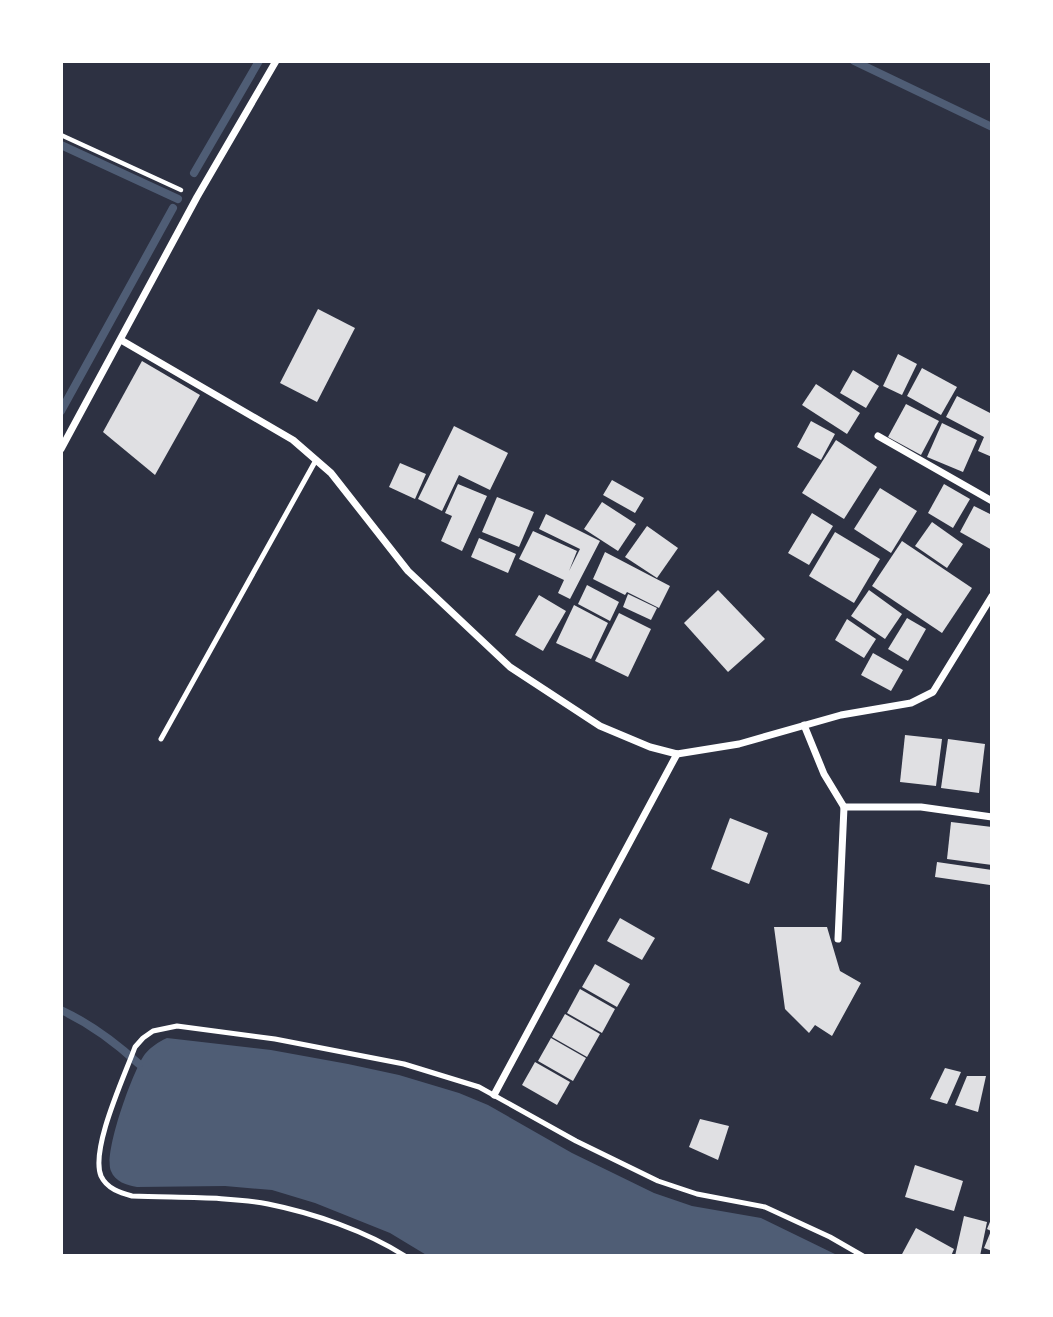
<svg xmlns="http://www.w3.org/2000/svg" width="1053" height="1317" font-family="'Varela Round',sans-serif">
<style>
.water{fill:#4f5d75}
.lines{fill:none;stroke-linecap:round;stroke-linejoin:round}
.stream{stroke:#4f5d75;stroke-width:8}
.building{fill:#e0e0e3}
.path{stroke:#fff;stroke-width:4.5}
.service{stroke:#fff;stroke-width:5}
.minor{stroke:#fff;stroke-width:7}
</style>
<rect width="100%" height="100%" fill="#2d3142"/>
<path class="water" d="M167 1038 271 1050 348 1064 399 1075 459 1093 488 1105 572 1153 654 1193 692 1206 761 1218 839 1256H428L390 1233 315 1203 272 1190 225 1186 137 1187C127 1185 115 1182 111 1171 103 1154 133 1070 145 1054 151 1047 158 1042 167 1038Z"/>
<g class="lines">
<g class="stream">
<path d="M854 61 992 127"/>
<path d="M61 145 178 199"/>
<path d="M194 173 259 61"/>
<path d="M61 411 173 208"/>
<path d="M61 1010C91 1024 115 1042 139 1064"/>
</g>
</g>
<g class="building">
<path d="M318 309 355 328 317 402 280 383Z"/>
<path d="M898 354 917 364 902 395 883 386Z"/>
<path d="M142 361 200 395 155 475 103 432Z"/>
<path d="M922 368 957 387 941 415 907 396Z"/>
<path d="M853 370 879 386 866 408 840 393Z"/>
<path d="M816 384 860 413 847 434 802 405Z"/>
<path d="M957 396 992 414V457L978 451 984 437 946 417Z"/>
<path d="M906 404 939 421 921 455 888 437Z"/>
<path d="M811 421 835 434 821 460 797 447Z"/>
<path d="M942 423 977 440 963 472 927 457Z"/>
<path d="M454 426 508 453 490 490 459 475 442 511 418 499Z"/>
<path d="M836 440 877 467 844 519 802 493Z"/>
<path d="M400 463 426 474 415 499 389 487Z"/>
<path d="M612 480 644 498 635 513 603 495Z"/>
<path d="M458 484 487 496 462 551 441 541 452 516 445 513Z"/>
<path d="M944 484 970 499 953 528 928 513Z"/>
<path d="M880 488 917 511 891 553 854 529Z"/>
<path d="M497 497 534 512 519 547 482 532Z"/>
<path d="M602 502 636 524 618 551 584 529Z"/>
<path d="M974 506 992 515V550L960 532Z"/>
<path d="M812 513 833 526 809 565 788 553Z"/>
<path d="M546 514 600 541 570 599 558 593 564 580 519 559 533 531 577 551 569 571 580 549 539 529Z"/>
<path d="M932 522 963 544 947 568 915 546Z"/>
<path d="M647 526 678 548 657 578 625 557Z"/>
<path d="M835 532 880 559 854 603 809 576Z"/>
<path d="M479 538 516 554 508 573 471 557Z"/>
<path d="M902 541 972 588 942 633 872 586Z"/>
<path d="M605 552 670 586 659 608 627 592 625 595 593 579Z"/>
<path d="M587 585 619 602 610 621 578 604Z"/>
<path d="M718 590 765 639 728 672 684 623Z"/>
<path d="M869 590 902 614 885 639 851 616Z"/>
<path d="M628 594 657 608 651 620 623 607Z"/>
<path d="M539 595 566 611 543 651 515 635Z"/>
<path d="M574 605 608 623 591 659 556 643Z"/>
<path d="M619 613 651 629 628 677 595 661Z"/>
<path d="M907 618 926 629 908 661 888 649Z"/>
<path d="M847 619 876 639 864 658 835 640Z"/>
<path d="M873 653 903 670 891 691 861 675Z"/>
<path d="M905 735 942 739 936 786 900 782Z"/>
<path d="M948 739 985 744 979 793 941 788Z"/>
<path d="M730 818 768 833 749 884 711 869Z"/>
<path d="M951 822 992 827V865L947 859Z"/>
<path d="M937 862 992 870 990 885 935 877Z"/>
<path d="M620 918 655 938 642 960 607 941Z"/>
<path d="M774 927H827L840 971 861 983 832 1036 815 1025 809 1033 785 1009Z"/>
<path d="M595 964 630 984 617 1007 582 987Z"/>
<path d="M580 989 615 1009 602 1033 567 1013Z"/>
<path d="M565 1014 600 1034 587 1057 552 1037Z"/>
<path d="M551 1038 586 1058 573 1081 538 1061Z"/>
<path d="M535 1062 570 1082 557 1105 522 1085Z"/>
<path d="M945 1068 961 1072 947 1104 930 1099Z"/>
<path d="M967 1076H986L978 1112 955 1105Z"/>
<path d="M700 1119 729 1126 718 1160 689 1147Z"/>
<path d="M915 1165 963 1181 954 1211 905 1197Z"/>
<path d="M964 1216 987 1222 980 1256H955Z"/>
<path d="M992 1217V1251L984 1248 991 1231 987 1229Z"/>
<path d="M916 1228 954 1249 951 1256H901Z"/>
</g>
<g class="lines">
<path class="path" d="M61 135 181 190"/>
<g class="service">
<path d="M161 739 316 460"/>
<path d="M405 1256C366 1231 313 1213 268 1204 227 1196 175 1198 132 1196 121 1193 107 1189 101 1176 90 1149 125 1075 135 1047L143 1038 153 1031 177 1026 275 1039 404 1064 479 1087 576 1141 658 1181 697 1194 765 1207 830 1237 863 1256"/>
</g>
<g class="minor">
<path d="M121 340 293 440 331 473 408 571 510 667 600 726 650 747 677 754 739 744 841 715 911 703 933 692 992 596"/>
<path d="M878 436 992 501"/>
<path d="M61 449 197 197 276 61"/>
<path d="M804 725 824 774 844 807 838 939"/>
<path d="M844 807H921L992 817"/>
<path d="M494 1095 677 754"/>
</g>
</g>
<rect width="1053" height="1317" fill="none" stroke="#ffffff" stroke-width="126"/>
</svg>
